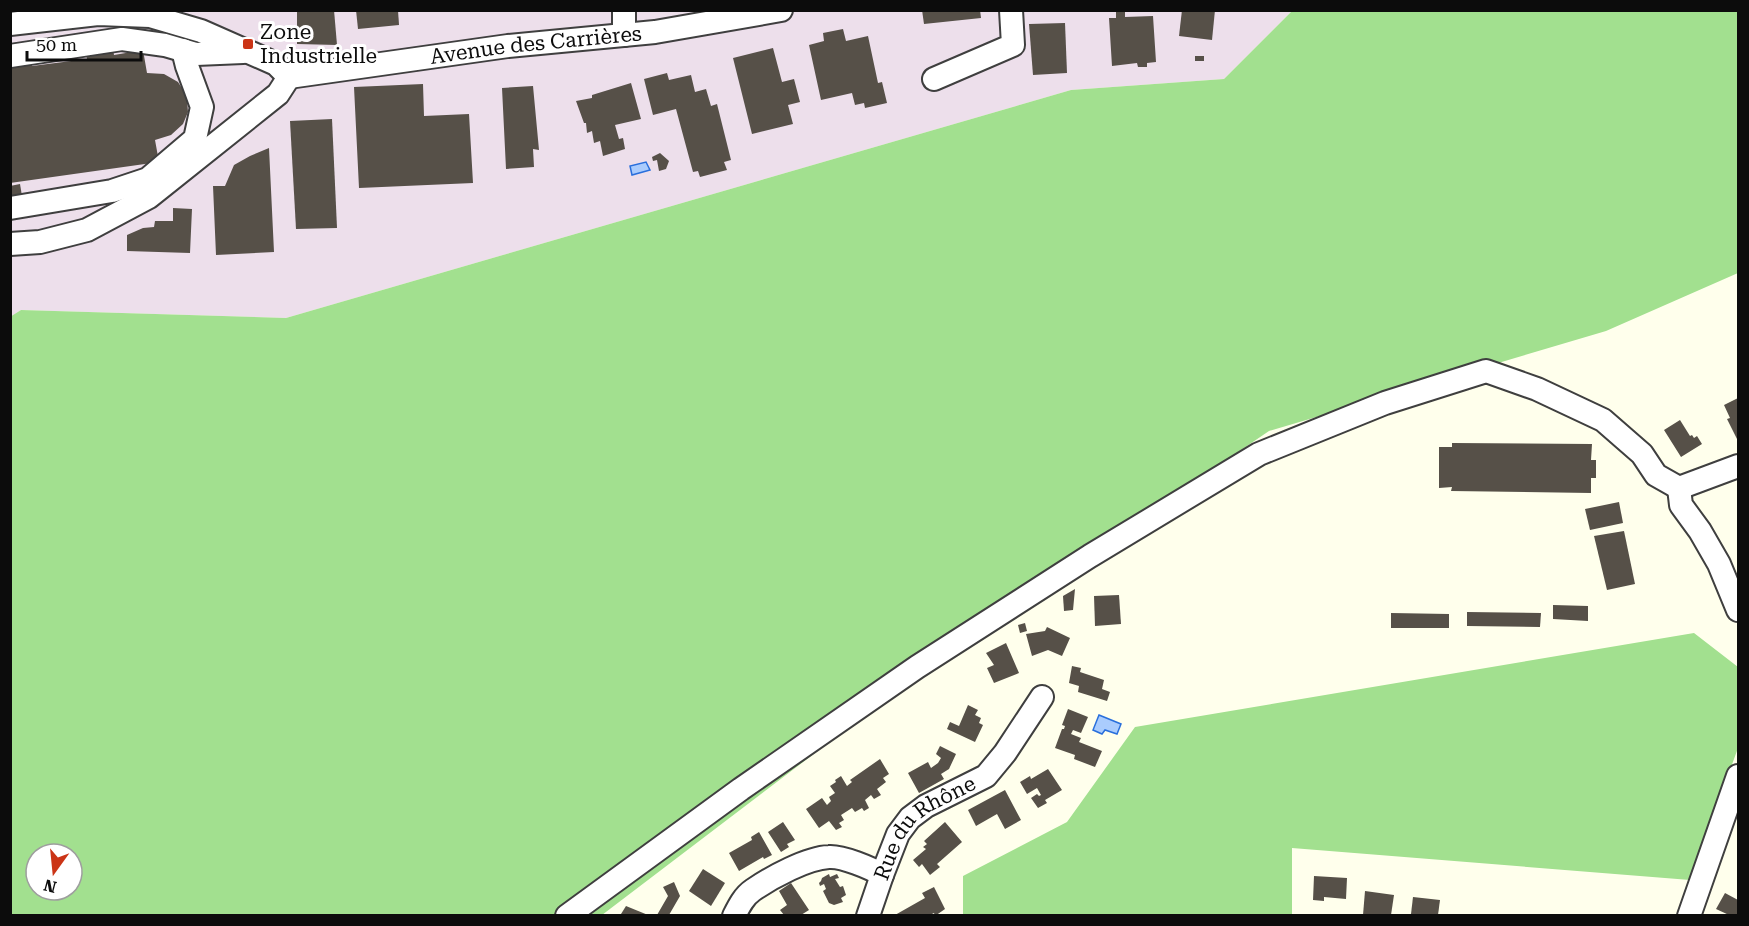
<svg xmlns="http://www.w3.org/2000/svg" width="1749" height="926" font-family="'Roboto Serif',serif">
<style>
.industrial{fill:#eddfeb}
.forest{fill:#a2e08f;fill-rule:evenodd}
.water{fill:#aaccfd;stroke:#296fdc;stroke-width:1.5}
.building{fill:#565048}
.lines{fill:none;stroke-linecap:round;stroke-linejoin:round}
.minor-casing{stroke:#3f3f3f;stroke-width:26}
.minor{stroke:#fff;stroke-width:22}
.poi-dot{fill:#cb3416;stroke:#fff;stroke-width:2}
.labels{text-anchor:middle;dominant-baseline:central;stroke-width:6;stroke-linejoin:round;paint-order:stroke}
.poi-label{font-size:21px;fill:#0c0c0c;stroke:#fff;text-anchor:start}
.street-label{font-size:21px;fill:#0c0c0c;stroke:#fff}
</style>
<rect width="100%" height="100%" fill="#ffffec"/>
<path class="industrial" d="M11 11H1292L1224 79 1071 90 286 318 21 310 11 317Z"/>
<g class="forest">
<path d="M1292 11H1738V273L1606 331 1269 431 978 629 602 915 11 916 10 317 21 310 286 318 1071 90 1224 79ZM36 854H72V890H36Z"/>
<path d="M1694 633 1738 667V748L1690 880 1292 848V915L963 916V876L1067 822 1135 727Z"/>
</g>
<g class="water">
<path d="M646 162 650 170 632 175 630 166Z"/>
<path d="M1099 715 1121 724 1117 734 1105 730 1102 734 1093 730Z"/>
</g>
<g class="building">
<path d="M297 10H334L337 45 297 44Z"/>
<path d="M356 10H398L399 25 358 29Z"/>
<path d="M922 10H980L981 18 924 24Z"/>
<path d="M1116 10H1125V17L1153 16 1156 62 1147 63V67H1138L1137 63 1112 66 1109 18H1116Z"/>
<path d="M1182 10H1215L1212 40 1179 36Z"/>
<path d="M1065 23 1067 73 1033 75 1029 24Z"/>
<path d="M843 29 846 41 868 36 878 83 882 82 887 103 865 108 864 103 855 105 852 93 821 100 809 45 824 41 823 33Z"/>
<path d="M112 44 114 55 143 50 147 73 164 74 178 82 185 93 187 99 188 112 183 124 171 135 155 140 159 162 10 183V62L30 59 32 66 87 59 85 48Z"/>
<path d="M773 48 782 82 794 79 800 102 788 105 793 124 752 134 733 58Z"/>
<rect x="1195" y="56" width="9" height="5"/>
<path d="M667 73 669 80 691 75 695 92 706 89 711 106 717 104 731 160 724 162 727 170 700 177 698 171 693 172 676 109 653 115 644 79Z"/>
<path d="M631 83 641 119 615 125 619 139 623 138 625 149 603 156 600 141 594 143 592 131 587 133 586 123H584L576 101 592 98V95Z"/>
<path d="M423 84 424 116 469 114 473 183 359 188 354 87Z"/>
<path d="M533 86 539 150 533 149 534 167 506 169 502 88Z"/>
<path d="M332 119 337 228 296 229 290 121Z"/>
<path d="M269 148 274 252 216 255 213 186H225L234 165 250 156Z"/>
<path d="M660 153 669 161 666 169 659 171 657 160 653 161 652 157Z"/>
<path d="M20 184 22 196 10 198V186Z"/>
<path d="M173 208 192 209 190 253 127 251V235L143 228 154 227 155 221H173Z"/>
<path d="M1738 398V441L1727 419 1730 418 1724 405Z"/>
<path d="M1680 420 1690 436 1692 435 1694 438 1697 436 1702 444 1681 457 1664 430Z"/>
<path d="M1452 443 1592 444 1591 460H1596V478H1591V493L1451 491 1452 487 1439 488V447H1452Z"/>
<path d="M1619 502 1623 523 1590 530 1585 509Z"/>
<path d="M1624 531 1635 584 1607 590 1594 536Z"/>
<path d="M1075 589 1073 610 1064 611 1063 596Z"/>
<path d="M1119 595 1121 624 1095 626 1094 596Z"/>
<path d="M1553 605 1588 606V621L1553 619Z"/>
<path d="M1467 612 1541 613 1540 627 1467 626Z"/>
<path d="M1391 613 1449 614V628H1391Z"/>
<path d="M1025 623 1027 631 1020 633 1018 625Z"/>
<path d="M1047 627 1070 638 1062 656 1048 650 1032 656 1026 634 1045 631Z"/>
<path d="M1006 643 1019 673 994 683 987 668 994 665 986 653Z"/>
<path d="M1072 666 1081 668 1080 672 1104 680 1102 689 1110 692 1107 701 1078 692 1079 686 1069 683Z"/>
<path d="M968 705 978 710 975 715 981 718 979 723 983 725 975 742 947 729 950 722 959 726Z"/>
<path d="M1068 709 1088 717 1081 733 1073 730 1071 734 1081 738 1079 742 1102 751 1095 767 1074 759 1075 755 1055 748 1062 729H1064L1065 726 1062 725Z"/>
<path d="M940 746 956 754 949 769 941 774 944 779 919 793 908 773 928 762 931 768 938 763 941 758 936 754Z"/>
<path d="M880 759 889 774 883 778 886 782 877 789 881 795 874 799 871 795 865 800 869 808 864 811 862 808 855 812 852 808 841 815 844 820 839 823 842 827 836 830 829 821 819 828 806 809 822 798 827 805 831 801 829 797 835 793 830 786 836 782 835 780 841 776 847 786 852 782 850 780Z"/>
<path d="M1048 769 1062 790 1045 800 1047 803 1038 808 1031 798 1037 794 1039 796 1041 795 1037 788 1027 794 1020 782 1030 776 1031 779Z"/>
<path d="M1005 790 1021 820 1005 829 997 814 976 826 968 810Z"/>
<path d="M783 822 795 840 787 844 789 847 781 852 768 832Z"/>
<path d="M945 822 962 842 937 864 940 867 930 875 922 864 919 867 913 860 926 849 923 847 927 844 924 841Z"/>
<path d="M759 832 772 855 764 859 763 857 739 871 729 853 752 840 751 837Z"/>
<path d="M703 869 725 883 711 906 689 891Z"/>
<path d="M829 874 830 877 837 874 839 878 835 879 840 887 843 886 846 895 841 898 843 902 834 905 829 903 823 891 826 889 824 884 820 886 819 883 821 881 822 878Z"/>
<path d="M1314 876 1347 878 1346 899 1324 897V901L1313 900Z"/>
<path d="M674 882 680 896 669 915H657L668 896 663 887Z"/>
<path d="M791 883 809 910 801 915H784L780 910 787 905 779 891Z"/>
<path d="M934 887 945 909 935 916 934 913 930 915H895L925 898 922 893Z"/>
<path d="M1365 891 1394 895 1391 915H1363Z"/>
<path d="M1725 893 1738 900V915H1729L1716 909Z"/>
<path d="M1413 897 1440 900 1438 915 1411 914Z"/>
<path d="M626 906 648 915H624L621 914Z"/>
</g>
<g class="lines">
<defs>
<g id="minor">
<path d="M10 24 98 14 150 16 201 31 276 64 289 77"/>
<path d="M624 35V10"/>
<path d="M10 56 122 39 165 45 196 54 243 52"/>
<path id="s1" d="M289 77 508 46 655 32 781 10"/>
<path d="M934 79 1013 45 1011 10"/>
<path d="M10 208 112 191 148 179 195 139 202 107 187 66 183 50"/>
<path d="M10 244 40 242 87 230 149 197 278 94 289 77"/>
<path d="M1679 488 1681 505 1700 531 1719 564 1738 610"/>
<path d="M1679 488 1738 466"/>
<path d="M567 916 741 789 917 667 1090 556 1259 454 1385 403 1486 371 1537 389 1603 420 1642 454 1656 475 1679 488"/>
<path d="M734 916C739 906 744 896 753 890 772 877 807 858 829 857 842 856 871 868 882 875"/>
<path id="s2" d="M868 916 882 875 898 834 910 818 926 806 986 776 1005 753 1042 697"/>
<path d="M1689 916 1738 776"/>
</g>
</defs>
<use href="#minor" class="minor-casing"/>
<use href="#minor" class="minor"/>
</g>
<rect class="poi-dot" x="242" y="38" width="12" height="12" rx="3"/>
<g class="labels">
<g class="poi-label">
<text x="260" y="32">Zone<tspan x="260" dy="24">Industrielle</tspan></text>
</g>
<g class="street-label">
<text stroke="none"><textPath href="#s1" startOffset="249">Avenue des Carrières</textPath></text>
<text stroke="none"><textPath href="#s2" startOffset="110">Rue du Rhône</textPath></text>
</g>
</g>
<rect width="1749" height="926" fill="none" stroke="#0c0c0c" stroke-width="24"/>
<g transform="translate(54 872) rotate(195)"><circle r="28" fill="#ffffff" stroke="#9e9e9e" stroke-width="1.5"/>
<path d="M0-4.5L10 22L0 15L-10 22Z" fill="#cb3416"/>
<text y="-9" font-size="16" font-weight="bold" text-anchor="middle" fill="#0c0c0c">N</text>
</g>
<path d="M27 51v9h114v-9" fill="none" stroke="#0c0c0c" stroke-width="3"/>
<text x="36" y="51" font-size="18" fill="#0c0c0c" stroke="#ffffff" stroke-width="4.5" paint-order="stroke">50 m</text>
</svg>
